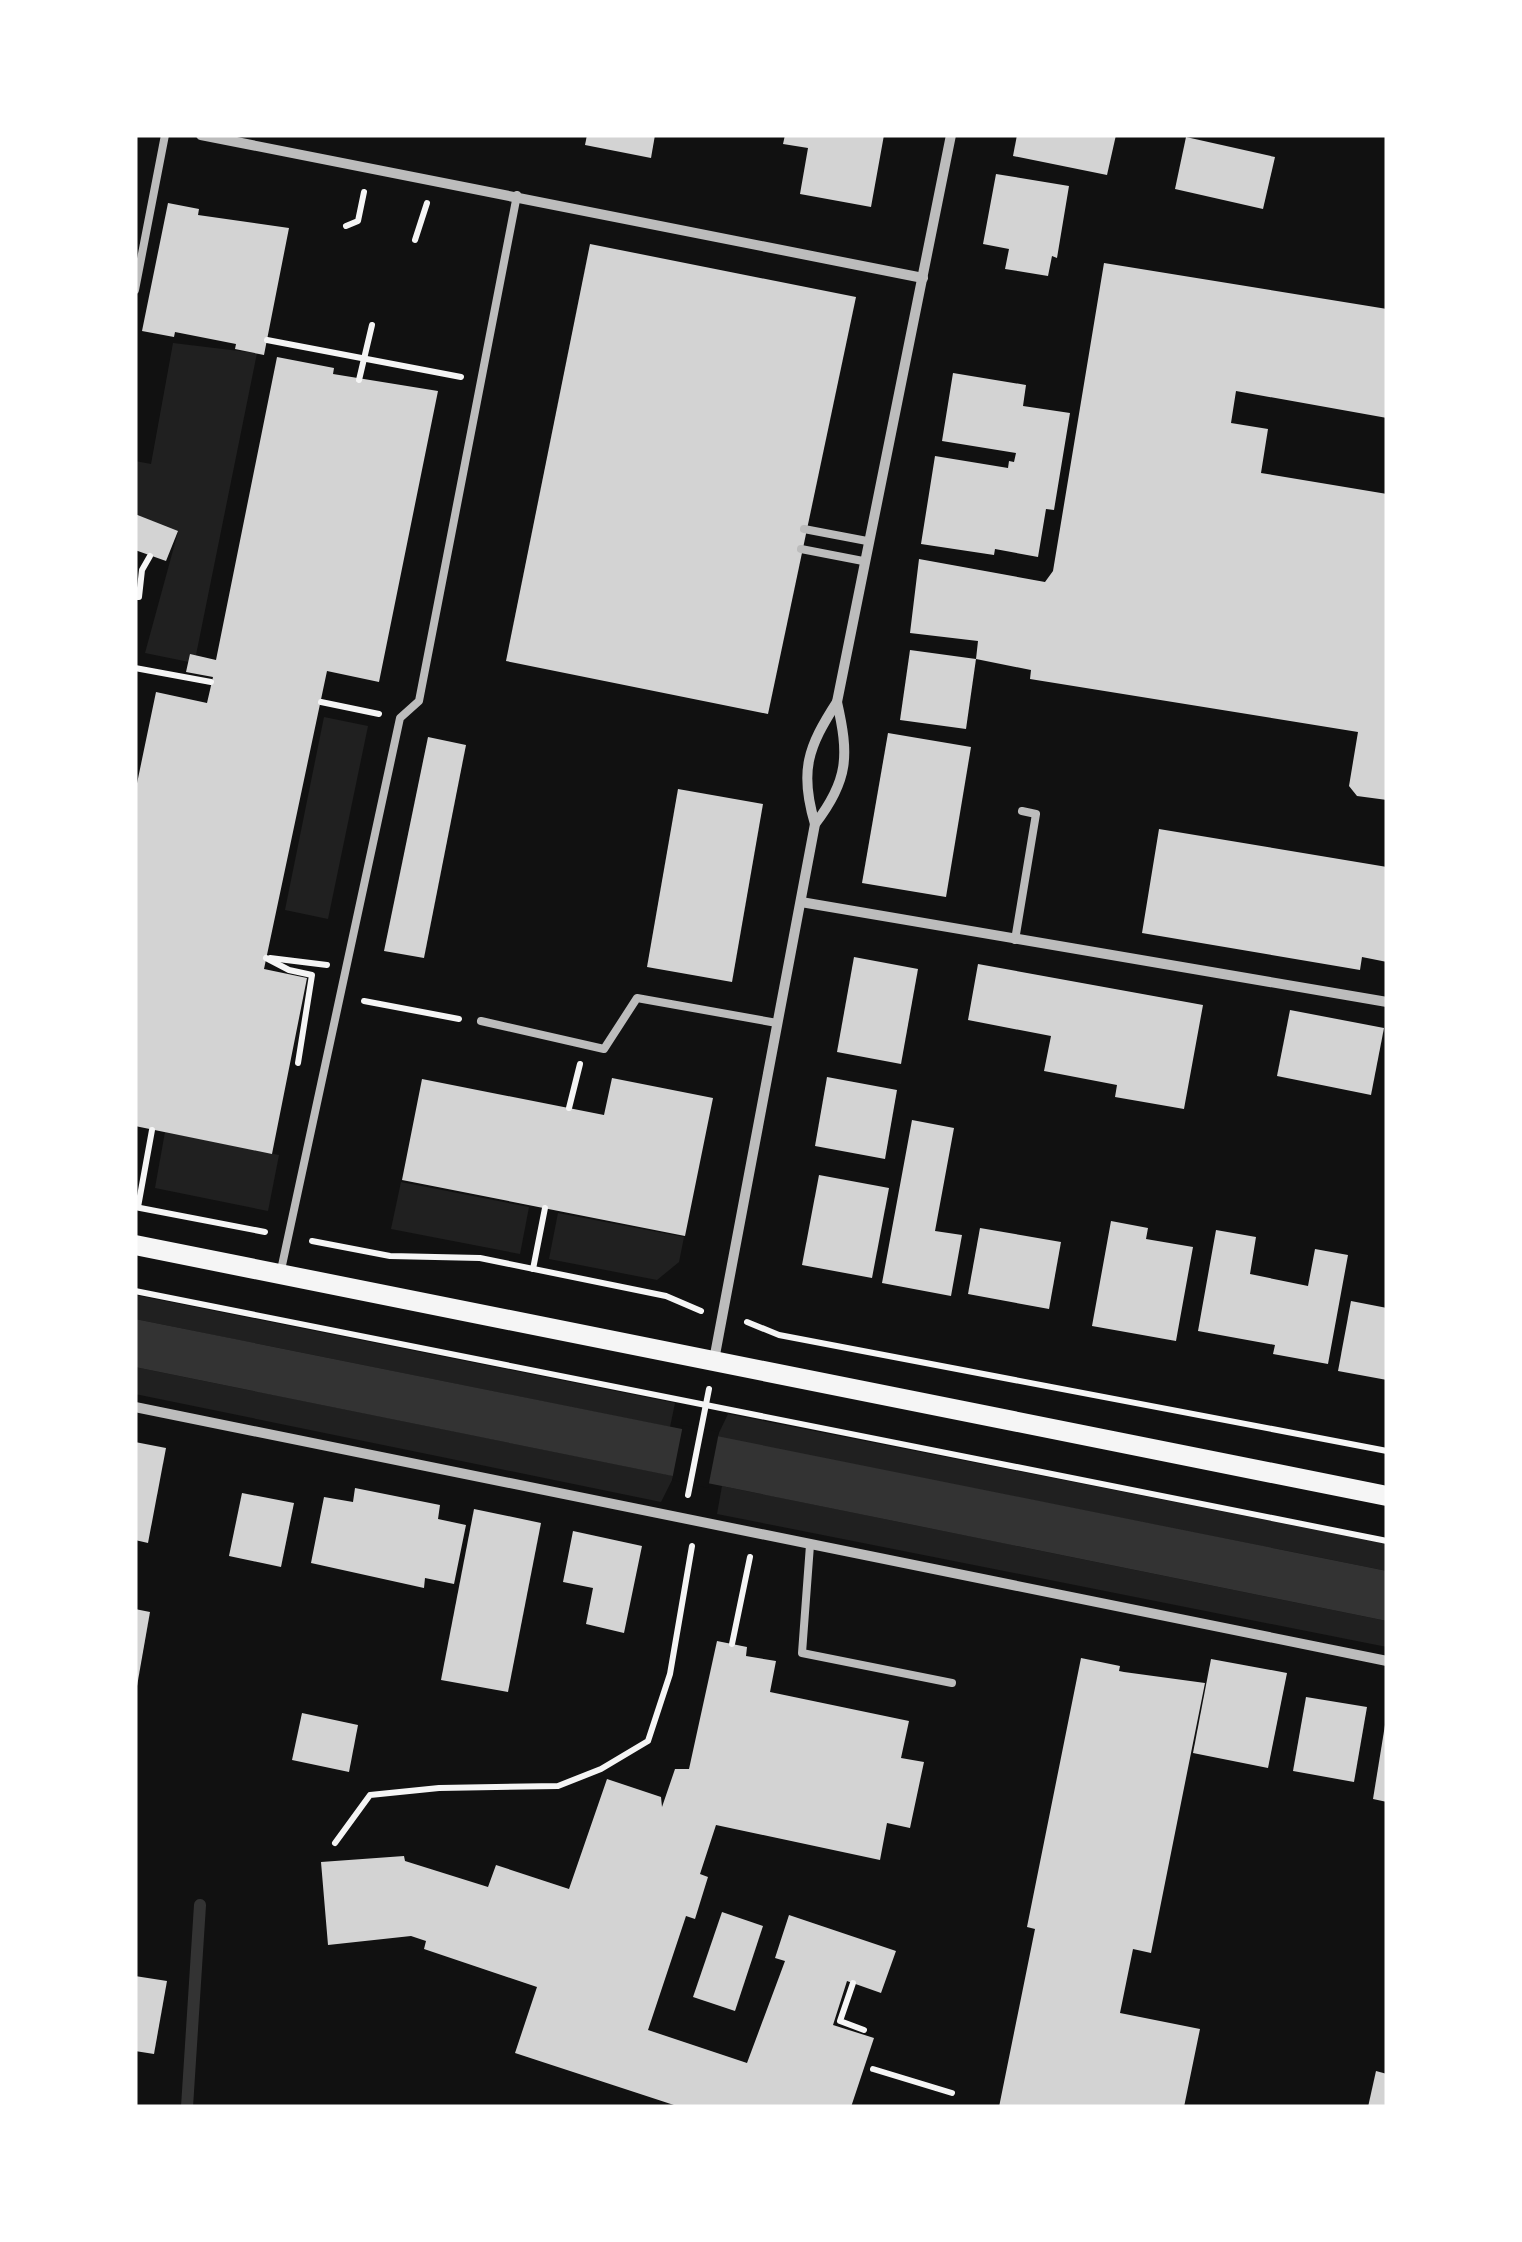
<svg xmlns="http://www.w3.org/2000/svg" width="1522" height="2242" font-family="Overpass,sans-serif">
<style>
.green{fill:#202020}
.water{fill:#333}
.pier{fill:#111}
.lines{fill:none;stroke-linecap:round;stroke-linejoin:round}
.stream{stroke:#333;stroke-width:12}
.building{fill:#d3d3d3}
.path{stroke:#f5f5f5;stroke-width:6}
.service{stroke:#bcbcbc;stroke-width:8}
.minor{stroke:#bcbcbc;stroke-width:10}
.secondary{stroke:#f5f5f5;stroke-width:20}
</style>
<rect width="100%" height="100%" fill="#111"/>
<g class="green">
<path d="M173 343 257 353 196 655 189 662 145 653 178 532 135 514V461L151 464Z"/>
<path d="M324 717 368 726 328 919 285 910Z"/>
<path d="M165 1132 279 1155 268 1211 155 1188Z"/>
<path d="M401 1182 529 1207 520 1254 391 1229Z"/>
<path d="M558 1213 684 1237 679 1262 657 1280 549 1259Z"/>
<path d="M135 1295 675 1403 670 1427 135 1319Z"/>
<path d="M135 1367 674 1476 661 1502 135 1394Z"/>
<path d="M728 1414 1387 1544V1571L717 1437Z"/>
<path d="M722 1486 1387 1621V1647L717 1514Z"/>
</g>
<path class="water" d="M135 1319 1387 1571V1621L135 1367Z"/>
<path class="pier" d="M683 1425 719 1432 708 1488 672 1480Z"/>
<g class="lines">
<path class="stream" d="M187 2107 200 1905"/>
</g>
<g class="building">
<path d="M587 135H655L651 158 585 145Z"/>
<path d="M785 135H884L871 207 800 194 808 148 783 144Z"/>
<path d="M1017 135H1116L1107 175 1013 156Z"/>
<path d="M1186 137 1275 157 1263 209 1175 189Z"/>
<path d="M996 174 1069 186 1057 258 1052 256 1048 276 1005 269 1009 249 983 244Z"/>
<path d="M168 203 199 209 198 215 289 228 264 355 235 349 236 344 175 332 174 337 142 331Z"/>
<path d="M590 244 856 297 768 714 506 661Z"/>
<path d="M1104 263 1387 309V418L1236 391 1231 423 1268 429 1261 473 1387 494V800L1357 796 1349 786 1358 732 1030 679 1031 670 976 659 978 641 910 633 919 559 1045 582 1053 571Z"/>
<path d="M277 357 334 368 333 374 438 391 379 682 327 671 264 969 307 978 272 1154 135 1126V793L156 692 207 703 213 677 186 672 190 654 216 660Z"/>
<path d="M953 373 1026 385 1023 406 1070 413 1054 510 1046 509 1038 557 995 549 994 555 921 544 935 456 1008 468 1009 461 1014 462 1016 453 942 441Z"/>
<path d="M135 514 178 531 166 561 135 550Z"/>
<path d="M910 650 976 659 966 729 900 720Z"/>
<path d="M888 733 971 747 946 897 862 883Z"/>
<path d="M428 737 466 745 424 958 384 951Z"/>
<path d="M678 789 763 804 732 982 647 967Z"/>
<path d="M1159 829 1387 867V962L1362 957 1360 970 1142 933Z"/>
<path d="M854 957 918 969 901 1064 837 1052Z"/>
<path d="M978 964 1203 1005 1184 1109 1115 1097 1117 1085 1044 1071 1051 1036 968 1020Z"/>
<path d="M1290 1010 1384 1028 1371 1095 1277 1076Z"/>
<path d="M827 1077 897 1090 885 1159 815 1146Z"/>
<path d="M612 1078 713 1098 685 1236 402 1180 422 1079 604 1115Z"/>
<path d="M912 1120 954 1128 935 1231 962 1235 951 1296 882 1283Z"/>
<path d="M819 1175 889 1188 872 1278 802 1265Z"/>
<path d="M1111 1221 1148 1228 1146 1239 1193 1247 1176 1341 1092 1326Z"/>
<path d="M980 1228 1061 1242 1049 1309 968 1294Z"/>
<path d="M1216 1230 1256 1237 1250 1274 1308 1286 1315 1249 1348 1255 1328 1364 1273 1354 1275 1345 1198 1331Z"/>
<path d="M1351 1301 1387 1308V1380L1338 1371Z"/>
<path d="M135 1442 166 1448 148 1543 135 1540Z"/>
<path d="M355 1488 440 1505 438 1519 466 1525 454 1584 425 1578 424 1588 311 1563 324 1497 353 1502Z"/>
<path d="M242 1493 294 1503 281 1567 229 1556Z"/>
<path d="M474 1509 541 1523 508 1692 441 1680Z"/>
<path d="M573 1531 642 1546 624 1633 586 1624 593 1588 563 1582Z"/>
<path d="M135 1609 150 1612 137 1686 135 1685Z"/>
<path d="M717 1641 747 1647 746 1656 776 1661 770 1692 909 1721 901 1758 924 1762 910 1828 887 1823 880 1860 716 1825 700 1874 708 1877 695 1919 686 1916 648 2030 747 2063 785 1961 775 1958 789 1915 896 1951 881 1993 847 1981 833 2025 874 2038 851 2107H680L515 2053 537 1987 424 1949 426 1941 411 1936 328 1945 321 1862 404 1856 405 1861 488 1887 496 1865 569 1889 607 1779 661 1797 662 1807 675 1769H689Z"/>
<path d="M1081 1658 1120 1666 1119 1671 1124 1672 1205 1683 1151 1953 1133 1949 1120 2013 1200 2029 1184 2107H999L1035 1929 1027 1927Z"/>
<path d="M1211 1659 1287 1673 1268 1768 1193 1753Z"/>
<path d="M1306 1697 1367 1707 1354 1782 1293 1771Z"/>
<path d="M302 1713 358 1725 349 1772 292 1760Z"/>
<path d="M1385 1725 1387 1726V1802L1373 1799Z"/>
<path d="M722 1912 763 1926 735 2011 693 1997Z"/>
<path d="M135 1976 167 1981 154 2054 135 2051Z"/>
<path d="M1376 2071 1387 2074V2107H1368Z"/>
</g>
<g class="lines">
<g class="path">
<path d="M346 226 358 221 364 192"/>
<path d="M415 240 427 203"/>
<path d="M267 340 461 377"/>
<path d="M359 380 372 325"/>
<path d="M135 597H139L142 570 150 556"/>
<path d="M135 668 211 682"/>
<path d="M321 702 379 714"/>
<path d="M266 958 289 970 312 975 298 1063"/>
<path d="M270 958 327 965"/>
<path d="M364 1001 459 1019"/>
<path d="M569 1108 580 1064"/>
<path d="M135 1207 265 1232"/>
<path d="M138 1207 152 1130"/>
<path d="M312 1241 390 1256 480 1258 666 1296 701 1311"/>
<path d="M533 1269 545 1208"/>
<path d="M135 1291 1387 1541"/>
<path d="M747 1322 779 1335 1387 1451"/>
<path d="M688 1495 709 1389"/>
<path d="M732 1644 750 1557"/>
<path d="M335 1843 370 1795 439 1788 558 1786 601 1769 648 1741 670 1674 692 1546"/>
<path d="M853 1983 840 2021 864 2030"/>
<path d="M873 2069 952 2093"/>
</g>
<g class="service">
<path d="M135 290 165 135"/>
<path d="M804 529 867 541"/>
<path d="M801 549 863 561"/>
<path d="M1015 940 1036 814 1022 811"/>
<path d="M481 1021 604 1049 637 998 777 1023"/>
<path d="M281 1270 400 718 419 701 517 195"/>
<path d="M810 1545 802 1653 952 1683"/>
</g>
<g class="minor">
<path d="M201 135 923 278"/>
<path d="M815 824C799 771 808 747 837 702L951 135"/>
<path d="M801 902 1387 1002"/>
<path d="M714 1360 815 824C849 780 849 755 837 702"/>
<path d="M135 1407 1387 1661"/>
</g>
<path class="secondary" d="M135 1245 1387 1496"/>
</g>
<rect width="1522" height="2242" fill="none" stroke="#ffffff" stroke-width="275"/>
</svg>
